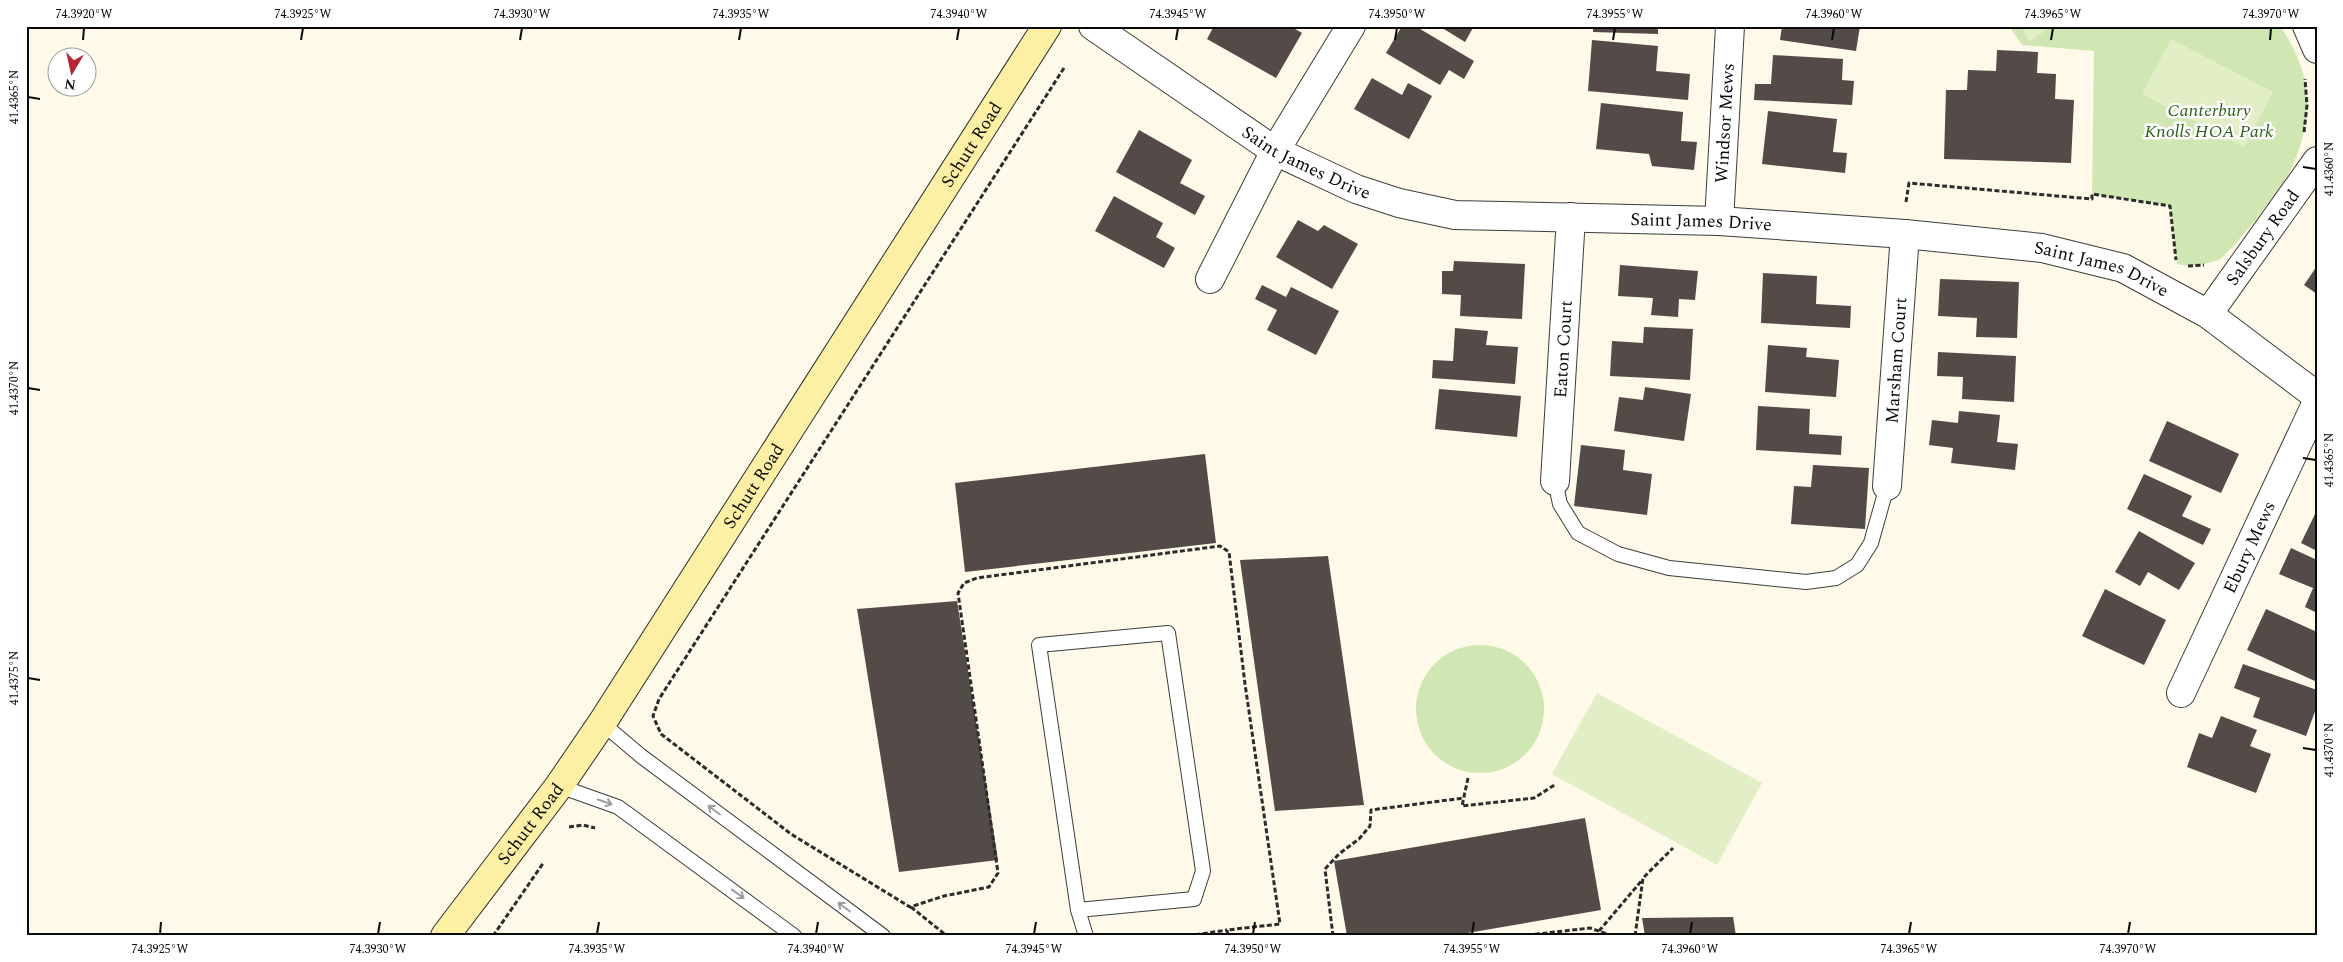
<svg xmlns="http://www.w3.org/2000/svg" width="2343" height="962" font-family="Spectral,serif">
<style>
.green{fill:#d0e7b4}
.pitch{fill:#e2eec5}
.building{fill:#524b47}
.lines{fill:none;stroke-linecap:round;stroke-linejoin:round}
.lane-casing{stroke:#3d3d3d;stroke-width:16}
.street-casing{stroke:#3d3d3d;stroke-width:30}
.secondary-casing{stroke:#2c2c2c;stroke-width:30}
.path{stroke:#2c2c2c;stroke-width:3;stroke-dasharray:5 2.5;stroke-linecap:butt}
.lane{stroke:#fff;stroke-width:14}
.street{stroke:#fff;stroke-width:28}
.secondary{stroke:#fdefa4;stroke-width:28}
.oneway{stroke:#9d9d9d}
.ticks{fill:none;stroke:#0a0a0a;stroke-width:2}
.labels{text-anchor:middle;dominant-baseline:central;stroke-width:5;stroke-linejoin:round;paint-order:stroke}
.park-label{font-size:18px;font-style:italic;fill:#2e5f1d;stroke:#fff}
.street-label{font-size:18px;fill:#0a0a0a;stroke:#fff}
.neatline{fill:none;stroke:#0a0a0a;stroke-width:2}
.ticks-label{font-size:12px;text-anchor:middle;fill:#0a0a0a}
</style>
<rect width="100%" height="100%" fill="#fef9e8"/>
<g class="green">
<path d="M2009 26H2280C2296 49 2308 77 2307 105 2307 127 2300 151 2290 171 2284 185 2230 255 2218 260 2204 265 2191 267 2177 264L2170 206 2092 194 2094 51 2022 45Z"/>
<circle cx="1480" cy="709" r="64"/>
</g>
<g class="pitch">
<path d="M2020 26H2052L2030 41Z"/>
<path d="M2171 39 2273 92 2244 147 2142 94Z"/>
<path d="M1597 693 1762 783 1717 865 1552 774Z"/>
</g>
<g class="building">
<path d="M1214 26H1290L1302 33 1276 78 1207 39Z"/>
<path d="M1402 26H1415L1474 61 1464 79 1449 70 1440 85 1386 53Z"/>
<path d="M1439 26H1474L1465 42Z"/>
<path d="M1593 26H1658V34L1593 32Z"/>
<path d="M1782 26H1860L1856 51 1780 40Z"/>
<path d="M1592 40 1658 46 1656 71 1690 74 1688 100 1588 91Z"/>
<path d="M1997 50 2038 52 2037 73 2056 74 2055 99 2074 100 2071 163 1944 159 1946 90H1967L1968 70 1996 71Z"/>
<path d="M1773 55 1843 59 1842 80 1854 81 1852 105 1754 100 1755 84H1771Z"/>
<path d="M1372 78 1402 95 1408 83 1432 96 1409 139 1354 109Z"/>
<path d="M1601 103 1683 112 1681 141 1697 142 1694 170 1652 166 1649 154 1596 149Z"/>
<path d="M1768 111 1837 119 1833 152 1847 153 1845 173 1762 164Z"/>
<path d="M1139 130 1192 160 1180 183 1205 196 1195 215 1116 172Z"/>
<path d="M1114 196 1163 223 1156 237 1175 248 1164 268 1095 231Z"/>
<path d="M1298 220 1318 231 1324 225 1358 244 1332 289 1276 257Z"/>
<path d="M1454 261 1525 264 1522 319 1460 316 1461 295 1442 294V271H1453Z"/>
<path d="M1620 265 1698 271 1695 300 1679 299 1678 317 1651 315 1653 298 1618 296Z"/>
<path d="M2317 266V294L2304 285Z"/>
<path d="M1763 273 1817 276 1816 304 1851 306 1850 328 1761 323Z"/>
<path d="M1940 279 2019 282 2017 338 1976 337 1977 318 1938 316Z"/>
<path d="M1262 285 1286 297 1291 287 1339 311 1316 355 1267 330 1277 310 1255 299Z"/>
<path d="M1644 327 1693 329 1690 380 1610 376 1612 341 1643 343Z"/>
<path d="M1455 328 1488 331 1486 345 1518 347 1515 384 1432 378 1433 360 1453 361Z"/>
<path d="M1768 345 1807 348 1806 357 1839 360 1836 397 1765 392Z"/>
<path d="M1938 352 2016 356 2014 402 1962 399 1963 377 1937 376Z"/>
<path d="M1645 387 1691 394 1684 441 1614 431 1619 397 1643 400Z"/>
<path d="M1439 389 1521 396 1517 437 1435 429Z"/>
<path d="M1758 406 1810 409 1809 434 1842 436 1841 455 1756 450Z"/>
<path d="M1959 411 2000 415 1997 442 2018 444 2015 470 1951 463 1953 448 1929 445 1932 420 1958 423Z"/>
<path d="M2167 421 2239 454 2221 493 2149 461Z"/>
<path d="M1581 445 1625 450 1623 470 1652 474 1647 515 1574 506Z"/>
<path d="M1205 454 1216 543 965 572 955 483Z"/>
<path d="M1813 465 1869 468 1865 529 1791 524 1794 486 1811 487Z"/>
<path d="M2144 474 2192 496 2182 516 2211 529 2203 545 2127 509Z"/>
<path d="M2317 510V551L2301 543Z"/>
<path d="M2139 531 2195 563 2179 590 2148 572 2140 586 2115 572Z"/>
<path d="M2291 548 2317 560V613L2305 607 2313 588 2279 574Z"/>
<path d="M1328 556 1364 805 1275 811 1240 560Z"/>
<path d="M2105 589 2166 620 2144 665 2082 636Z"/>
<path d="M957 601 998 860 899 872 857 609Z"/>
<path d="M2266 609 2317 632V682L2247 650Z"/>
<path d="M2243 664 2317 690V706L2306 736 2253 717 2260 698 2234 688Z"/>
<path d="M2221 716 2257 730 2250 746 2271 754 2256 793 2187 767 2199 733 2212 738Z"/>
<path d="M1585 818 1601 910 1450 936H1347L1334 861Z"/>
<path d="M1733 917 1736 936H1645L1642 918Z"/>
</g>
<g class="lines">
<defs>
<g id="lane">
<path d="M1555 481 1560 504 1578 533 1618 554 1669 568 1806 582 1836 578 1857 565 1871 543 1887 486"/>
<path d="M602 723 641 756 883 936"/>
<path d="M559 786 618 807 794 936"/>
<path d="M1078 910 1194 899 1203 871 1168 633 1039 645 1078 910 1086 936"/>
</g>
<g id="street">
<path id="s1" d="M1093 26 1275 151 1356 189 1399 203 1455 215 1719 221 1905 234 2042 248 2123 268 2208 314 2317 396"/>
<path d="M2307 26 2317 49"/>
<path id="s2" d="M1719 221 1730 26"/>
<path d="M1210 279 1275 151 1351 26"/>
<path id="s3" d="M2208 314 2317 161"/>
<path id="s4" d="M1555 481 1571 217"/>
<path id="s5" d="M1887 486 1905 234"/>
<path id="s6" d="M2181 693 2317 402"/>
</g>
<g id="secondary">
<path id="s7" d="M445 936 559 786 602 723 1047 26"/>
</g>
</defs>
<use href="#lane" class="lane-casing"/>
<use href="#street" class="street-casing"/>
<use href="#secondary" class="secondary-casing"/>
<g class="path">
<path d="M1064 68 659 699 653 716 661 734 791 834 910 907 944 896 989 887 998 873 958 593 964 583 977 578 1220 546 1229 552 1245 684 1280 924 1227 930 1228 936"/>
<path d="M2304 132 2307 105 2305 79"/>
<path d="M1906 202 1909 183 2092 199V194L2170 206 2176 260"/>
<path d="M2188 266 2204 265"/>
<path d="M1468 778 1462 806 1534 798 1556 784"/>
<path d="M569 827 583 825 595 828"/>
<path d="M911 907 947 936"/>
<path d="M1599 931 1643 879"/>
<path d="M493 936 544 862"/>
<path d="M1188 936 1227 930"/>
<path d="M1333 936 1325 869 1339 854 1359 839 1370 826 1371 810 1464 798"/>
<path d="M1520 936 1590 928 1613 936"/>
<path d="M1635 936 1643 878 1673 848"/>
</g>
<use href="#lane" class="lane"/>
<use href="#street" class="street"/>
<use href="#secondary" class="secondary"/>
</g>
<defs><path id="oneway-shaft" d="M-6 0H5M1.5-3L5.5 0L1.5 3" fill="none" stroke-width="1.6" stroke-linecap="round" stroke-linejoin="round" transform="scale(1.25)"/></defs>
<g class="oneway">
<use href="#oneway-shaft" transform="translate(605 802) rotate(19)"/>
<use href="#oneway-shaft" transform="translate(714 810) rotate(-143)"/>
<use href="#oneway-shaft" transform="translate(738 894) rotate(36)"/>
<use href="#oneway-shaft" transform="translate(844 907) rotate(-143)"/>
</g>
<path class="ticks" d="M83 40 84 28M301 40 303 28M520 40 522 28M739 40 741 28M957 40 959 28M1176 40 1178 28M1395 40 1397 28M1613 40 1615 28M1832 40 1834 28M2051 40 2053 28M2270 40 2271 28M28 97 40 99M2303 167 2316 169M28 388 40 390M2303 458 2316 460M28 678 40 680M2303 748 2316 750M160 934 161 922M378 934 380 922M597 934 599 922M816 934 818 922M1034 934 1036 922M1253 934 1255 922M1472 934 1474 922M1690 934 1692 922M1909 934 1911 922M2128 934 2130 922"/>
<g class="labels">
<g class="park-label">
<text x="2209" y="110">Canterbury<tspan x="2209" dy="21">Knolls HOA Park</tspan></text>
</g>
<g class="street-label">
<text stroke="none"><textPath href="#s2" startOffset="98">Windsor Mews</textPath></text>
<text stroke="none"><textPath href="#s7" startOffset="951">Schutt Road</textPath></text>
<text stroke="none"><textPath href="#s1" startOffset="254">Saint James Drive</textPath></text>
<text stroke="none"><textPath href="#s1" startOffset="659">Saint James Drive</textPath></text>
<text stroke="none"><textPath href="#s3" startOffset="94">Salsbury Road</textPath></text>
<text stroke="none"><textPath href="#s1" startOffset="1064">Saint James Drive</textPath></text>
<text stroke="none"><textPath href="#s4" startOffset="132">Eaton Court</textPath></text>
<text stroke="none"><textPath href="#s5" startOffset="126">Marsham Court</textPath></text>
<text stroke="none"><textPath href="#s7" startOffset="546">Schutt Road</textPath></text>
<text stroke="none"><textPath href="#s6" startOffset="161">Ebury Mews</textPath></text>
<text stroke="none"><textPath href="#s7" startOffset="141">Schutt Road</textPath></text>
</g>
</g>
<rect width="2343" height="962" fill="none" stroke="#ffffff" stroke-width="55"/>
<g transform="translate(72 72) rotate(189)"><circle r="24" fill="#ffffff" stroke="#9d9d9d"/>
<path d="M0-4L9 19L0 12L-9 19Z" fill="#b52734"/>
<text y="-8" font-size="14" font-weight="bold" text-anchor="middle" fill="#0a0a0a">N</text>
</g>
<rect x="28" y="28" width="2288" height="906" class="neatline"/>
<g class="ticks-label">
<text x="84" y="18">74.3920°W</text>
<text x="303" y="18">74.3925°W</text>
<text x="522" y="18">74.3930°W</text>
<text x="741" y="18">74.3935°W</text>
<text x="959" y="18">74.3940°W</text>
<text x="1178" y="18">74.3945°W</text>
<text x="1397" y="18">74.3950°W</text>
<text x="1615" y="18">74.3955°W</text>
<text x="1834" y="18">74.3960°W</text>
<text x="2053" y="18">74.3965°W</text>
<text x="2271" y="18">74.3970°W</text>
<text transform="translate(14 97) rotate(-90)" y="4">41.4365°N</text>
<text transform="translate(2329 169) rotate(-90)" y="4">41.4360°N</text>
<text transform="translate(14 388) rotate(-90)" y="4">41.4370°N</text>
<text transform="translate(2329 460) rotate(-90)" y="4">41.4365°N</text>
<text transform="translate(14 678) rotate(-90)" y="4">41.4375°N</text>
<text transform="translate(2329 750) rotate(-90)" y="4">41.4370°N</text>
<text x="160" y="953">74.3925°W</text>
<text x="378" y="953">74.3930°W</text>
<text x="597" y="953">74.3935°W</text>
<text x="816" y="953">74.3940°W</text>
<text x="1034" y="953">74.3945°W</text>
<text x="1253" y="953">74.3950°W</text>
<text x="1472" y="953">74.3955°W</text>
<text x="1690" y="953">74.3960°W</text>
<text x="1909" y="953">74.3965°W</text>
<text x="2128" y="953">74.3970°W</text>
</g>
</svg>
